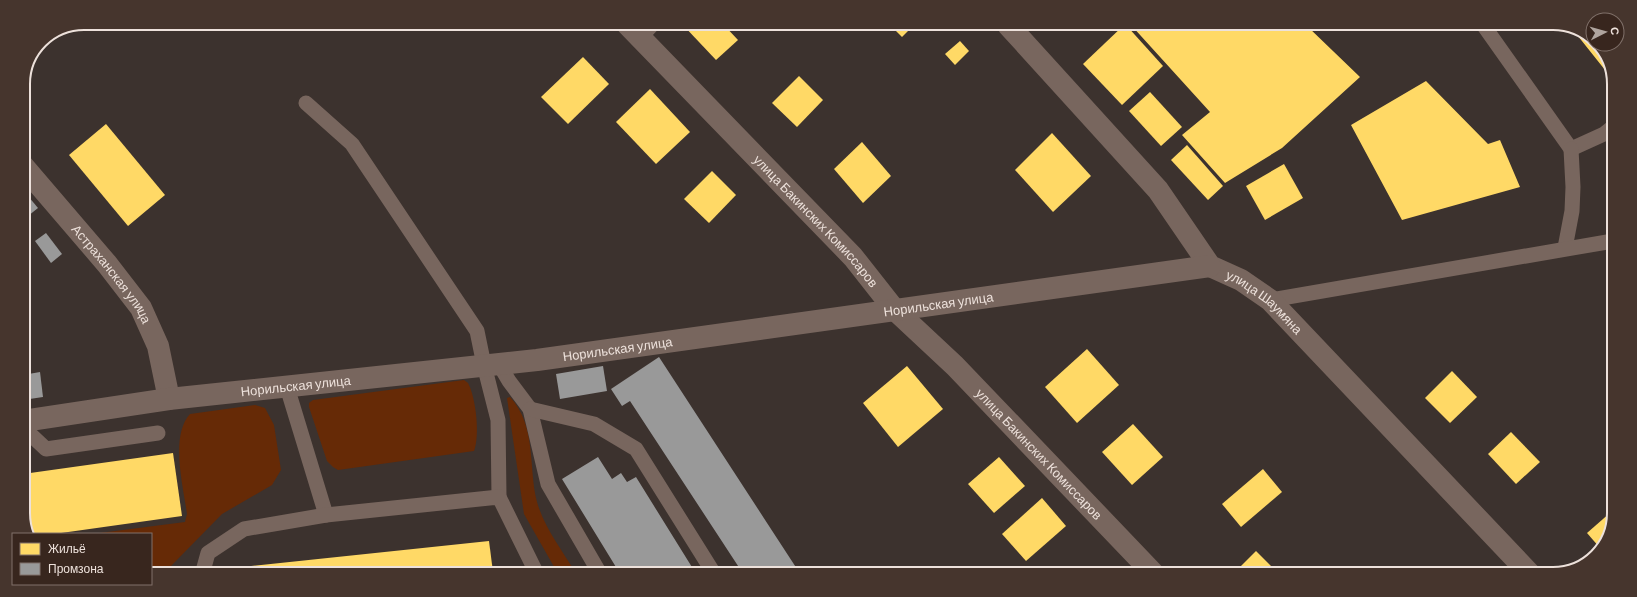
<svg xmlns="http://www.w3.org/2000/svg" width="1637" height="597" font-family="Barlow,sans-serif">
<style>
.green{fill:#662a06}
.homes{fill:#ffd966}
.industry{fill:#999}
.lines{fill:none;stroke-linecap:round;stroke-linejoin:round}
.lane{stroke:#78665e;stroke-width:15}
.street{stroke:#78665e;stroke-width:22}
.labels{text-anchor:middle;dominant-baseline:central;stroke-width:4;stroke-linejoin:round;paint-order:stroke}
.street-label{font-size:13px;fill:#ede1db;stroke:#38261e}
.rim{fill:none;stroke:#ede1db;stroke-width:2}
</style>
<rect width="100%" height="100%" fill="#3c322e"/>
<g class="green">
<path d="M464 380 468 383C476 398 480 435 474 451L338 470 333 467 327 461 309 407V403L313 400Z"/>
<path d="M510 397C537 426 528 467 537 502 544 527 562 550 575 572H557L524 514 507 398Z"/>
<path d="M255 405 265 408 274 425 281 470 272 485 222 514 171 566V571H151V534H92L185 522 187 514C183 485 170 436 190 414Z"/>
</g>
<g class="homes">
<path d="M682 24H723L738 40 716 60Z"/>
<path d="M890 25H914L902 37Z"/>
<path d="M1124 25H1126L1163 66 1122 105 1083 64Z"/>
<path d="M1131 25 1307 26 1360 77 1282 148 1225 183 1182 135 1210 112Z"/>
<path d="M1570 26 1593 41V44L1601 47 1609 67 1605 70Z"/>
<path d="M960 41 969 51 955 65 945 54Z"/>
<path d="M583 57 609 84 568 124 541 97Z"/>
<path d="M799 76 823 100 797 127 772 103Z"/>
<path d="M1426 81 1488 144 1500 140 1520 187 1402 220 1351 125Z"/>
<path d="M650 89 690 132 656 164 616 122Z"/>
<path d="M1150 92 1182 127 1161 146 1129 111Z"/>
<path d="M106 124 165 195 128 226 69 155Z"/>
<path d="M1052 133 1091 176 1053 212 1015 170Z"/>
<path d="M862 142 891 176 863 203 834 169Z"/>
<path d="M1187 145 1223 186 1208 200 1171 160Z"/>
<path d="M1284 164 1303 198 1265 220 1246 186Z"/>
<path d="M712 171 736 195 709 223 684 199Z"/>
<path d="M1087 349 1119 385 1077 423 1045 387Z"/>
<path d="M907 366 943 409 898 447 863 403Z"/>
<path d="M1452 371 1477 397 1450 423 1425 398Z"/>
<path d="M1133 424 1163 457 1132 485 1102 452Z"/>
<path d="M1511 432 1540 462 1516 484 1488 454Z"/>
<path d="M173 453 182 516 54 534H29L23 517V474Z"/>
<path d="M999 457 1025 486 994 513 968 484Z"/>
<path d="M1263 469 1282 492 1241 527 1222 504Z"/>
<path d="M1042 498 1066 526 1026 561 1002 534Z"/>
<path d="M1611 512V533L1600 548 1587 533Z"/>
<path d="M489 541 493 572 222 571V569Z"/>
<path d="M1256 551 1278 573H1234Z"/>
</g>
<g class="industry">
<path d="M23 190 38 208 23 220Z"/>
<path d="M46 233 62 254 51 263 35 241Z"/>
<path d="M659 357 799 572H742L630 401 622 406 611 389Z"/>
<path d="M603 366 607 391 560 399 556 374Z"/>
<path d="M40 372 43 397 23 400V375Z"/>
<path d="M598 457 612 479 621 473 627 482 636 477 695 572H619L562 479Z"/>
</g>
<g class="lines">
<g class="lane">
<path d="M1484 26 1571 149 1604 134 1614 126"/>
<path d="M640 38 653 24"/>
<path d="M306 103 352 144 477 331 484 365 498 420 499 497"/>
<path d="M1565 248 1572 211 1573 187 1571 149"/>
<path d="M1270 300 1613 241"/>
<path d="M499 364 509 381 530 409 548 484 599 572"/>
<path d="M287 387 326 515"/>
<path d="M530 409 594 424 636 449 713 572"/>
<path d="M27 420 30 434 46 449 158 433"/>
<path d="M203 571 208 553 244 529 326 515 499 497 536 572"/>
</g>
<g class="street">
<path id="s1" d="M627 24 853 257 894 309 955 366 1153 573"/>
<path id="s2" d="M1008 25 1158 190 1210 266 1241 280 1270 300 1530 574"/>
<path id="s3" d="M23 166 107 264 141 308 158 346 169 399"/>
<path id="s4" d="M23 421 169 399 537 360 1210 266"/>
</g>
</g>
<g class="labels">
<g class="street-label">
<text stroke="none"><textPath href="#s1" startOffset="273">улица Бакинских Комиссаров</textPath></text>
<text stroke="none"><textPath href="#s3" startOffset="140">Астраханская улица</textPath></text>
<text stroke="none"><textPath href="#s4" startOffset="923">Норильская улица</textPath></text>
<text stroke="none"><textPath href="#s2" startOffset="381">улица Шаумяна</textPath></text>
<text stroke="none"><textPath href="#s4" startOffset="599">Норильская улица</textPath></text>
<text stroke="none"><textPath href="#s4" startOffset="275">Норильская улица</textPath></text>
<text stroke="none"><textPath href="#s1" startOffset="596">улица Бакинских Комиссаров</textPath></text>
</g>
</g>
<path d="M0 0H1637V597H0ZM84 30H1553A54 54 0 0 1 1607 84V513A54 54 0 0 1 1553 567H84A54 54 0 0 1 30 513V84A54 54 0 0 1 84 30Z" fill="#46352d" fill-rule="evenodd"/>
<path class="rim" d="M84 30H1553A54 54 0 0 1 1607 84V513A54 54 0 0 1 1553 567H84A54 54 0 0 1 30 513V84A54 54 0 0 1 84 30Z"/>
<rect x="12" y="533" width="140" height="52" fill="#38261e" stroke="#80716a"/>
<rect x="20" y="543" width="20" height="12" fill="#ffd966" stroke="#80716a"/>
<text x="48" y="553" font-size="12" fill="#ede1db">Жильё</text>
<rect x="20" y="563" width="20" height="12" fill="#999999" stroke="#80716a"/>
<text x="48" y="573" font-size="12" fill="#ede1db">Промзона</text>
<g transform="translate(1605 32) rotate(84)"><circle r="19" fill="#38261e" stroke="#80716a"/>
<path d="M0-3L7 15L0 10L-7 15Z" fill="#afa49e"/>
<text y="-6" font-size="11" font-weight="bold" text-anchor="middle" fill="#ede1db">С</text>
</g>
</svg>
